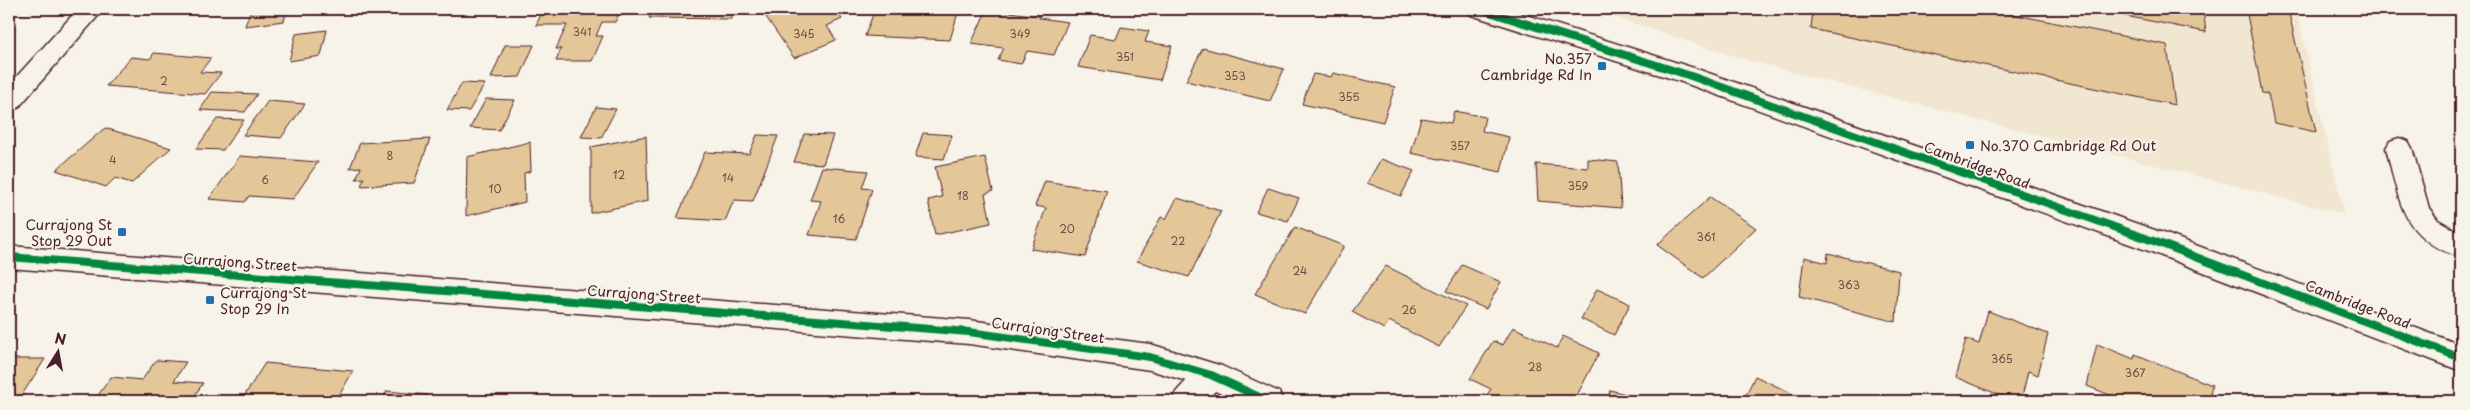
<svg xmlns="http://www.w3.org/2000/svg" width="2470" height="410" font-family="'Playpen Sans',sans-serif">
<style>
.built{fill:#f1e6d0}
.building{fill:#e4c798;stroke:#4a1f2b}
.lines{fill:none;stroke-linecap:round;stroke-linejoin:round}
.minor-casing{stroke:#4a1f2b;stroke-width:3}
.major-casing{stroke:#4a1f2b;stroke-width:3}
.minor{fill:#f7f3e8;fill-rule:evenodd}
.major{fill:#f7f3e8;fill-rule:evenodd}
.cycleway-casing{stroke:#f7f3e8;stroke-width:11}
.cycleway{stroke:#00873e;stroke-width:8}
.poi-dot{fill:#1f6fb2;stroke:#f7f3e8;stroke-width:2}
.labels{text-anchor:middle;dominant-baseline:central;stroke-width:4;stroke-linejoin:round;paint-order:stroke}
.number-label{font-size:11px;fill:#704946}
.poi-label{font-size:14px;fill:#4a1f2b;stroke:#f7f3e8;text-anchor:end}
.street-label{font-size:14px;fill:#4a1f2b;stroke:#f7f3e8}
</style>
<rect width="100%" height="100%" fill="#f7f3e8"/>
<filter id="ink" filterUnits="userSpaceOnUse"><feTurbulence type="fractalNoise" baseFrequency=".02" numOctaves="2"/><feDisplacementMap in="SourceGraphic" scale="10" xChannelSelector="R" yChannelSelector="G"/><feConvolveMatrix kernelMatrix="1 2 1 2 8 2 1 2 1" color-interpolation-filters="sRGB"/></filter>
<g filter="url(#ink)">
<path class="built" d="M1589 9H2296L2344 214 1746 60Z"/>
<g class="building">
<path d="M251 9H287L284 21 245 26Z"/>
<path d="M313 9H352L312 14Z"/>
<path d="M544 9H621L615 22H602L596 36H603L592 61H556L561 49H556L567 25H536Z"/>
<path d="M653 9H735L731 19 649 18Z"/>
<path d="M767 9H834L842 19 827 26 836 40 794 58 762 11Z"/>
<path d="M875 9H959L950 40 865 36Z"/>
<path d="M987 9 1040 16 1039 18 1068 22 1054 55 1027 51 1021 64 998 60 1004 48 971 44Z"/>
<path d="M1813 9H1986L2167 45 2175 105 1811 29Z"/>
<path d="M2090 9H2203L2206 32Z"/>
<path d="M2246 9H2288L2316 132 2274 123 2268 94 2262 93Z"/>
<path d="M1121 27 1149 31 1145 42 1172 46 1160 80 1078 67 1090 35 1116 39Z"/>
<path d="M327 30 321 56 289 61 296 34Z"/>
<path d="M505 45H534L520 77 491 78Z"/>
<path d="M1203 48 1284 69 1270 101 1186 81Z"/>
<path d="M154 53 211 58 200 72 221 73 205 94 106 86 131 57 150 59Z"/>
<path d="M1333 73 1395 87 1383 122 1302 104 1313 74 1331 77Z"/>
<path d="M462 83 485 84 469 111 447 110Z"/>
<path d="M212 92 257 94 245 112 200 110Z"/>
<path d="M486 99 515 100 499 130 470 128Z"/>
<path d="M268 101 305 104 281 138 243 135Z"/>
<path d="M596 107 616 109 601 138 581 137Z"/>
<path d="M1454 111 1485 117 1482 131 1509 137 1501 172 1411 153 1421 118 1451 123Z"/>
<path d="M217 119 244 120 223 150 196 149Z"/>
<path d="M105 128 171 148 132 183 115 178 106 187 56 170Z"/>
<path d="M923 133 952 135 944 159 915 157Z"/>
<path d="M804 134 833 135 823 164 794 162Z"/>
<path d="M757 135 778 136 753 201 734 200 725 221 677 218 705 152 749 154Z"/>
<path d="M646 136 648 201 591 213V147Z"/>
<path d="M430 139 414 183 361 186 364 178 356 179 361 167 350 168 360 143Z"/>
<path d="M530 142 531 171 524 173 525 202 466 216 467 157Z"/>
<path d="M240 156 318 162 293 199 249 196 245 202 209 199Z"/>
<path d="M985 157 993 191 985 194 991 223 935 235 928 200 942 197 935 167Z"/>
<path d="M1381 159 1414 171 1401 196 1367 183Z"/>
<path d="M1588 159 1618 162 1621 208 1538 201 1536 164 1588 168Z"/>
<path d="M822 167 868 171 862 188 872 189 856 239 809 235 821 201 810 200Z"/>
<path d="M1045 181 1107 191 1085 257 1031 249 1046 208 1035 206Z"/>
<path d="M1268 188 1299 198 1288 221 1256 212Z"/>
<path d="M1710 197 1756 228 1703 278 1657 245Z"/>
<path d="M1177 198 1221 211 1189 277 1137 261 1161 217 1166 219Z"/>
<path d="M1295 227 1344 246 1305 314 1255 294Z"/>
<path d="M1828 253 1899 271 1896 322 1799 297 1804 257 1827 263Z"/>
<path d="M1462 265 1501 282 1486 309 1446 291Z"/>
<path d="M1386 266 1466 306 1439 347 1389 321 1384 329 1352 312Z"/>
<path d="M1597 289 1630 304 1614 335 1581 319Z"/>
<path d="M1988 311 2048 334 2038 375 2028 371 2021 401H2014L1955 377 1966 339 1979 344Z"/>
<path d="M1513 327 1557 348 1563 336 1599 353 1574 401H1497L1486 396 1491 389 1470 379 1493 341 1503 345Z"/>
<path d="M2097 344 2134 359 2135 354 2212 385 2209 401H2125L2087 386Z"/>
<path d="M9 359H45L18 401H9Z"/>
<path d="M156 360 186 362 174 381 203 383 191 401H94L111 377 142 380Z"/>
<path d="M265 363 353 371 336 401H241Z"/>
<path d="M1755 376 1797 396 1794 401H1743Z"/>
<path d="M1610 390 1653 401H1608Z"/>
<path d="M387 391 427 395 424 400 437 401H381Z"/>
</g>
<g class="lines">
<defs>
<g id="minor">
<path d="M78 9H104L18 108 9 110V85Z"/>
<path d="M2399 138 2408 141 2412 148 2429 208 2438 220 2461 233V257C2401 240 2400 201 2386 148L2390 141Z"/>
<path d="M9 246 969 320 1150 344 1222 366 1279 392 1283 401H1237L1215 391 1206 401H1172L1176 392 1186 381 1150 370 969 344 9 268Z"/>
</g>
<path id="major" d="M1468 9H1507L1697 69 2169 235 2461 345V371L2149 251 1679 81 1471 15Z"/>
</defs>
<use href="#minor" class="minor-casing"/>
<use href="#major" class="major-casing"/>
<use href="#minor" class="minor"/>
<use href="#major" class="major"/>
<defs>
<g id="cycleway">
<path d="M1480 9 1688 75 2159 243 2461 358"/>
<path d="M9 257 969 332 1150 357 1211 375 1268 401"/>
</g>
</defs>
<use href="#cycleway" class="cycleway-casing"/>
<use href="#cycleway" class="cycleway"/>
</g>
</g>
<g class="poi-dot">
<rect x="1597" y="61" width="10" height="10" rx="2.5"/>
<rect x="1965" y="140" width="10" height="10" rx="2.5"/>
<rect x="117" y="227" width="10" height="10" rx="2.5"/>
<rect x="205" y="295" width="10" height="10" rx="2.5"/>
</g>
<g class="labels">
<g class="number-label">
<text x="582" y="31">341</text>
<text x="804" y="33">345</text>
<text x="1020" y="33">349</text>
<text x="1125" y="56">351</text>
<text x="1235" y="75">353</text>
<text x="164" y="80">2</text>
<text x="1349" y="96">355</text>
<text x="1460" y="145">357</text>
<text x="390" y="155">8</text>
<text x="113" y="159">4</text>
<text x="619" y="174">12</text>
<text x="728" y="177">14</text>
<text x="265" y="179">6</text>
<text x="1578" y="185">359</text>
<text x="495" y="188">10</text>
<text x="963" y="195">18</text>
<text x="839" y="218">16</text>
<text x="1067" y="228">20</text>
<text x="1706" y="236">361</text>
<text x="1178" y="240">22</text>
<text x="1300" y="270">24</text>
<text x="1849" y="284">363</text>
<text x="1409" y="309">26</text>
<text x="2002" y="358">365</text>
<text x="1535" y="366">28</text>
<text x="2135" y="372">367</text>
</g>
<g class="poi-label">
<text x="1592" y="58">No.357<tspan x="1592" dy="16">Cambridge Rd In</tspan></text>
<text x="1980" y="145" text-anchor="start">No.370 Cambridge Rd Out</text>
<text x="112" y="224">Currajong St<tspan x="112" dy="16">Stop 29 Out</tspan></text>
<text x="220" y="292" text-anchor="start">Currajong St<tspan x="220" dy="16">Stop 29 In</tspan></text>
</g>
<g class="street-label">
<text transform="translate(1977 165) rotate(20)">Cambridge Road</text>
<text transform="translate(240 262) rotate(4)">Currajong Street</text>
<text transform="translate(644 294) rotate(4)">Currajong Street</text>
<text transform="translate(2358 304) rotate(21)">Cambridge Road</text>
<text transform="translate(1048 330) rotate(8)">Currajong Street</text>
</g>
</g>
<rect width="2470" height="410" fill="none" stroke="#f7f3e8" stroke-width="30"/>
<rect x="15" y="15" width="2440" height="380" fill="none" stroke="#4a1f2b" stroke-width="2" filter="url(#ink)"/>
<g transform="translate(58 352) rotate(11)" stroke="#f7f3e8" stroke-width="4" paint-order="stroke">
<path d="M0-4L9 19L0 12L-9 19Z" fill="#4a1f2b"/>
<text y="-8" font-size="14" font-weight="bold" text-anchor="middle" fill="#4a1f2b">N</text>
</g>
</svg>
